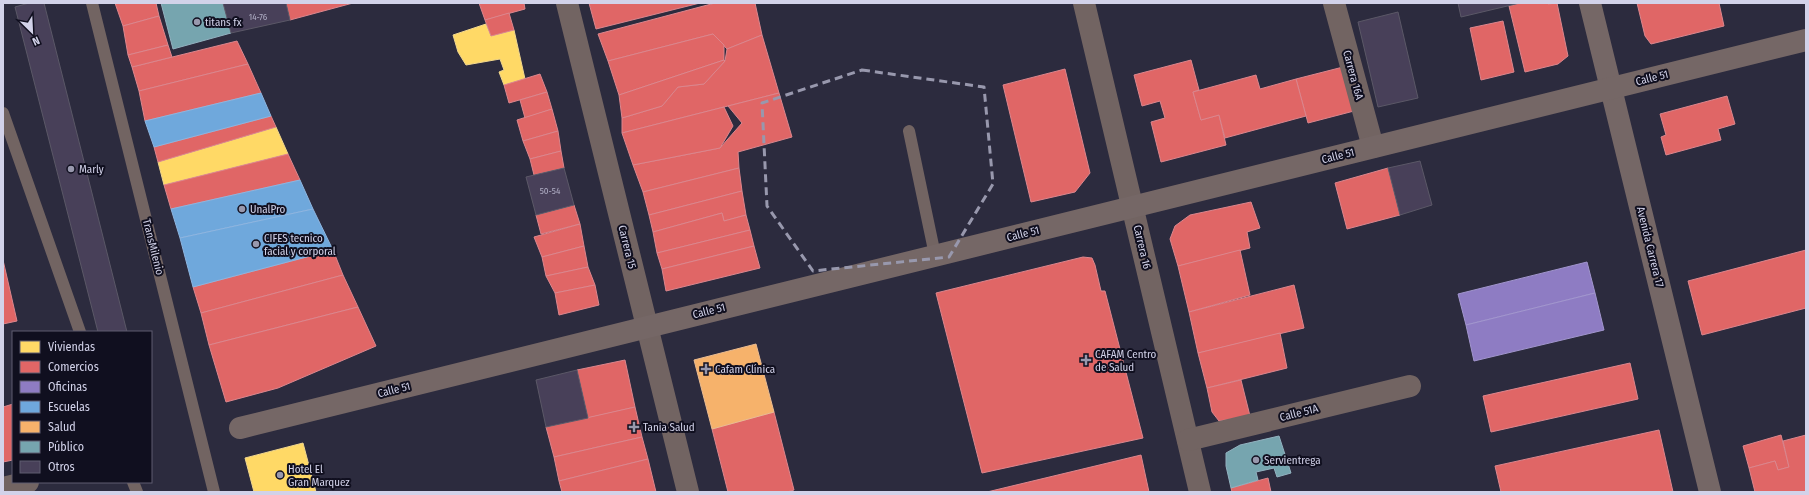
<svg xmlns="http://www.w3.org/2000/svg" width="1809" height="495" font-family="'Fira Sans Condensed',sans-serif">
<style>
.homes{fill:#ffd966;stroke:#f2d78d}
.shops{fill:#e06666;stroke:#dc868d}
.offices{fill:#8e7cc3;stroke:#a296ce}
.schools{fill:#6fa8dc;stroke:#8db5e0}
.health{fill:#f6b26b;stroke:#ebbc91}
.public{fill:#76a5af;stroke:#92b2c0}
.building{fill:#484059;stroke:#5b5867}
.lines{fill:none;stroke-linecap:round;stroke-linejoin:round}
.lane{stroke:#726462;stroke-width:12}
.street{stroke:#726462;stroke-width:22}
.secondary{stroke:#756766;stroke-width:22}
.marked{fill:none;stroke:#9898ad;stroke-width:3;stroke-dasharray:8 5;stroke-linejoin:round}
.poi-dot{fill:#9898ad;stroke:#100f1f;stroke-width:1.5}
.labels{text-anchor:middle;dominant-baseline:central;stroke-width:4;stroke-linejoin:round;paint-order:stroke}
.number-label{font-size:9px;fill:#b0aec5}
.poi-label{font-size:11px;fill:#d2d2e9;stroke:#100f1f;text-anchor:start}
.street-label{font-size:11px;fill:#d2d2e9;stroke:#100f1f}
</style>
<rect width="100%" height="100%" fill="#2c2b3e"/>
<g class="homes">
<path d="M486 24 491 36 514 30 525 79 504 85 499 72 504 70 500 59 466 65 458 52 453 35Z"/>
<path d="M276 127 288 154 164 185 158 162Z"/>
<path d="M303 443 316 492H254L245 458Z"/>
</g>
<g class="shops">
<path d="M115 3H156L159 16 123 26Z"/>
<path d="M286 3H353L290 20Z"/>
<path d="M479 3H524L525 9 485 20Z"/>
<path d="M589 3H700L596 29Z"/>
<path d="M715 3H755L762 35 727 49 713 34 608 61 598 34Z"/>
<path d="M1520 3H1547L1548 4 1557 3 1568 56 1558 64 1525 72 1509 6Z"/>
<path d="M1637 3H1719L1724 26 1651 44 1645 36Z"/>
<path d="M509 13 514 30 491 36 485 20Z"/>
<path d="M159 16 168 45 128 55 123 26Z"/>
<path d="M1503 21 1514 72 1481 80 1470 28Z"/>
<path d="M713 34 724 45V60L619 95 608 61Z"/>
<path d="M762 35 779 93 622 133V118L662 106 678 87 704 84 725 61 727 49Z"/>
<path d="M237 41 248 64 139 91 132 67Z"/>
<path d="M168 45 172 57 132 67 128 55Z"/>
<path d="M724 60 725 61 704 84 678 87 662 106 622 118 619 95Z"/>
<path d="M1191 60 1199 90 1193 92 1201 120 1219 115 1226 145 1161 162 1151 122 1165 118 1160 101 1142 106 1134 75Z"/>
<path d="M248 64 261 93 145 121 139 91Z"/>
<path d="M1343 67 1354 111 1308 123 1296 79Z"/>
<path d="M1065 69 1090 173 1075 192 1031 202 1003 85Z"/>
<path d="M540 74 547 92 509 103 504 85Z"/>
<path d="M1256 75 1260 89 1296 79 1306 116 1225 138 1219 115 1201 120 1193 92Z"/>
<path d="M547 92 552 109 525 118 520 100Z"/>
<path d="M779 93 792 137 738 152 739 168 643 192 633 165 720 148 742 123 728 106Z"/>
<path d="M1727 96 1735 124 1718 129 1721 140 1666 155 1661 137 1666 135 1660 114Z"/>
<path d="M724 107 733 126 720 148 633 165 622 133Z"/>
<path d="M552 109 558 131 523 141 517 120Z"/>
<path d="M271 116 276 127 158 162 154 147Z"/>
<path d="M558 131 561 151 530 159 523 141Z"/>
<path d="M561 151 564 168 534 175 530 159Z"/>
<path d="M288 154 300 180 171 209 164 185Z"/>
<path d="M739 168 742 191 649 215 643 192Z"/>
<path d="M1388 168 1400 215 1347 229 1335 183Z"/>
<path d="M742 191 746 215 724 221 722 213 653 232 649 215Z"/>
<path d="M1251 202 1260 228 1247 232 1250 248 1178 266 1170 239 1175 226 1190 215Z"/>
<path d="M574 205 580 224 541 234 536 215Z"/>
<path d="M722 213 724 221 746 215 750 230 657 253 653 232Z"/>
<path d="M580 224 584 246 542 257 534 237Z"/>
<path d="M750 230 754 246 662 269 657 253Z"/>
<path d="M584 246 588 267 546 276 542 257Z"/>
<path d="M754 246 760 268 666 291 662 269Z"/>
<path d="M333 250 343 275 201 313 193 287Z"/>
<path d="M1240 250 1250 295 1189 312 1178 266Z"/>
<path d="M1806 250V308L1702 335 1688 281Z"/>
<path d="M1083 257 1092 258 1095 265 1101 291H1105L1143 438 982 473 936 293Z"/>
<path d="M3 260 17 321 3 324Z"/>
<path d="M588 267 595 285 555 293 546 276Z"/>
<path d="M343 275 358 307 209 345 201 313Z"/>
<path d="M595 285 599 305 559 315 555 293Z"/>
<path d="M1294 285 1304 328 1198 353 1189 312Z"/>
<path d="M358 307 376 346 278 388 226 402 209 345Z"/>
<path d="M1280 333 1287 368 1207 388 1198 353Z"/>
<path d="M625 360 635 407 588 418 577 370Z"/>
<path d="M1630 363 1638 399 1491 432 1483 396Z"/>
<path d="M1241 380 1250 416 1219 421 1212 412 1207 388Z"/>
<path d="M13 404V460L3 462V407Z"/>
<path d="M635 407 642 437 554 457 546 427Z"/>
<path d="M774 412 794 490 787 492H728L712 429Z"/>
<path d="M1659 430 1673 492H1501L1495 466Z"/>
<path d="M1781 435 1789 467 1778 470 1775 461 1749 468 1743 446Z"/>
<path d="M1806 435V492H1755L1749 468 1775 461 1778 470 1789 467 1783 441Z"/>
<path d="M642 437 648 459 559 481 554 457Z"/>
<path d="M1141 455 1149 492H987Z"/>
<path d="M648 459 656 492H562L559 481Z"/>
<path d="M1268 478 1271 492H1232L1231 488Z"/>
</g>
<g class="offices">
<path d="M1587 262 1595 293 1466 325 1458 294Z"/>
<path d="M1595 293 1604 330 1474 361 1466 325Z"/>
</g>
<g class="schools">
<path d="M261 93 271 116 154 147 145 121Z"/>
<path d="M300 180 313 209 180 238 171 209Z"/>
<path d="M313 209 333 250 193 287 180 238Z"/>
</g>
<path class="health" d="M756 344 774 412 712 429 694 360Z"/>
<g class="public">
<path d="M161 3H223L231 33 173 49Z"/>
<path d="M1279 436 1291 473 1277 477 1274 468 1256 472 1258 480 1231 488 1226 466V453L1240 445Z"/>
</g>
<g class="building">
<path d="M29 3H44L127 332H98L15 7Z"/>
<path d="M223 3H286L290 20 231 33Z"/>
<path d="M1458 3H1520L1461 17Z"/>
<path d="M1398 12 1418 98 1378 107 1358 22Z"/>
<path d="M1420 161 1432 205 1400 215 1388 168Z"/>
<path d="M564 168 574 205 536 215 526 177Z"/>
<path d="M577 370 588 418 546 427 536 380Z"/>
</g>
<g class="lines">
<g class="lane">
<path d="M92 3 214 492"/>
<path d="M3 113 80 332"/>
<path d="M909 131 935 255"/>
<path d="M133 482 137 492"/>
</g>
<g class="street">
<path d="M567 3 688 492"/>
<path d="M1084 3 1200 492"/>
<path d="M1334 3 1373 147"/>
<path d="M1188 440 1410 386"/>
<path d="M3 488 28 482"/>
</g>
<g class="secondary">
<path d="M1590 3 1710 492"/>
<path d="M240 428 1806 40"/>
</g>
</g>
<path class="marked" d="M862 70 984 87 993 184 949 257 813 271 767 206 762 103Z"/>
<g class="poi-dot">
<circle cx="197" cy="22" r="4"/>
<circle cx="71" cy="169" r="4"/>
<circle cx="242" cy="209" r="4"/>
<circle cx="256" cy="244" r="4"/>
<path d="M1084 354h4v4h4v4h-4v4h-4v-4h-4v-4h4z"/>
<path d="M704 363h4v4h4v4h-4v4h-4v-4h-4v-4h4z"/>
<path d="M632 421h4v4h4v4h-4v4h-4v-4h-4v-4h4z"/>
<circle cx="1256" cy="460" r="4"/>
<circle cx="280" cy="475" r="4"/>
</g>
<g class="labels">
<g class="number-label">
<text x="258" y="17">14-76</text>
<text x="550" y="191">50-54</text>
</g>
<g class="poi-label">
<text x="205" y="22">titans fx</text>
<text x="79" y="169">Marly</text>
<text x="250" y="209">UnalPro</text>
<text x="264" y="238">CIFES tecnico<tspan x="264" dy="13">facial y corporal</tspan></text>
<text x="1095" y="354">CAFAM Centro<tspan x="1095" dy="13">de Salud</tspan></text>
<text x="715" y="369">Cafam Clínica</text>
<text x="643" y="427">Tania Salud</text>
<text x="1264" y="460">Servientrega</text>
<text x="288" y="469">Hotel El<tspan x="288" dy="13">Gran Marquez</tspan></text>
</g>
<g class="street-label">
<text transform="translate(1353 75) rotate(75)">Carrera 16A</text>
<text transform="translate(1652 78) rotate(-14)">Calle 51</text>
<text transform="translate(1338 156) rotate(-14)">Calle 51</text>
<text transform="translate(1023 234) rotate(-14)">Calle 51</text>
<text transform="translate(153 247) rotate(76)">TransMilenio</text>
<text transform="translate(627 247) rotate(76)">Carrera 15</text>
<text transform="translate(1142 247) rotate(77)">Carrera 16</text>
<text transform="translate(1650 247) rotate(76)">Avenida Carrera 17</text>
<text transform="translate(709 311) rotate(-14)">Calle 51</text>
<text transform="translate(394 390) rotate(-14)">Calle 51</text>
<text transform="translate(1299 413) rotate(-14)">Calle 51A</text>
</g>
</g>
<rect width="1809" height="495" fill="none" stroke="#d2d2e9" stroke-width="8"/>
<rect x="12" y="331" width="140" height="152" fill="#100f1f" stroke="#5e5d70"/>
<rect x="20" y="341" width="20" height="12" fill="#ffd966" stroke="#5e5d70"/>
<text x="48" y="351" font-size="12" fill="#d2d2e9">Viviendas</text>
<rect x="20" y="361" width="20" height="12" fill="#e06666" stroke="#5e5d70"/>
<text x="48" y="371" font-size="12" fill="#d2d2e9">Comercios</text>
<rect x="20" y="381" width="20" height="12" fill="#8e7cc3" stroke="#5e5d70"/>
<text x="48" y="391" font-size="12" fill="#d2d2e9">Oficinas</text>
<rect x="20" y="401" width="20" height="12" fill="#6fa8dc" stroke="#5e5d70"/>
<text x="48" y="411" font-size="12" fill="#d2d2e9">Escuelas</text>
<rect x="20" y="421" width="20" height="12" fill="#f6b26b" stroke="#5e5d70"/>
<text x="48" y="431" font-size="12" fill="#d2d2e9">Salud</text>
<rect x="20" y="441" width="20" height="12" fill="#76a5af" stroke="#5e5d70"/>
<text x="48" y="451" font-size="12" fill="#d2d2e9">Público</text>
<rect x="20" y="461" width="20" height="12" fill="#484059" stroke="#5e5d70"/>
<text x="48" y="471" font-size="12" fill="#d2d2e9">Otros</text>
<g transform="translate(32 32) rotate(156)" stroke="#100f1f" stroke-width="3" paint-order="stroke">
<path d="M0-3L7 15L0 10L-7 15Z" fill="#d2d2e9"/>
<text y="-6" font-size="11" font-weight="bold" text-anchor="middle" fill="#d2d2e9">N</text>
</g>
</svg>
